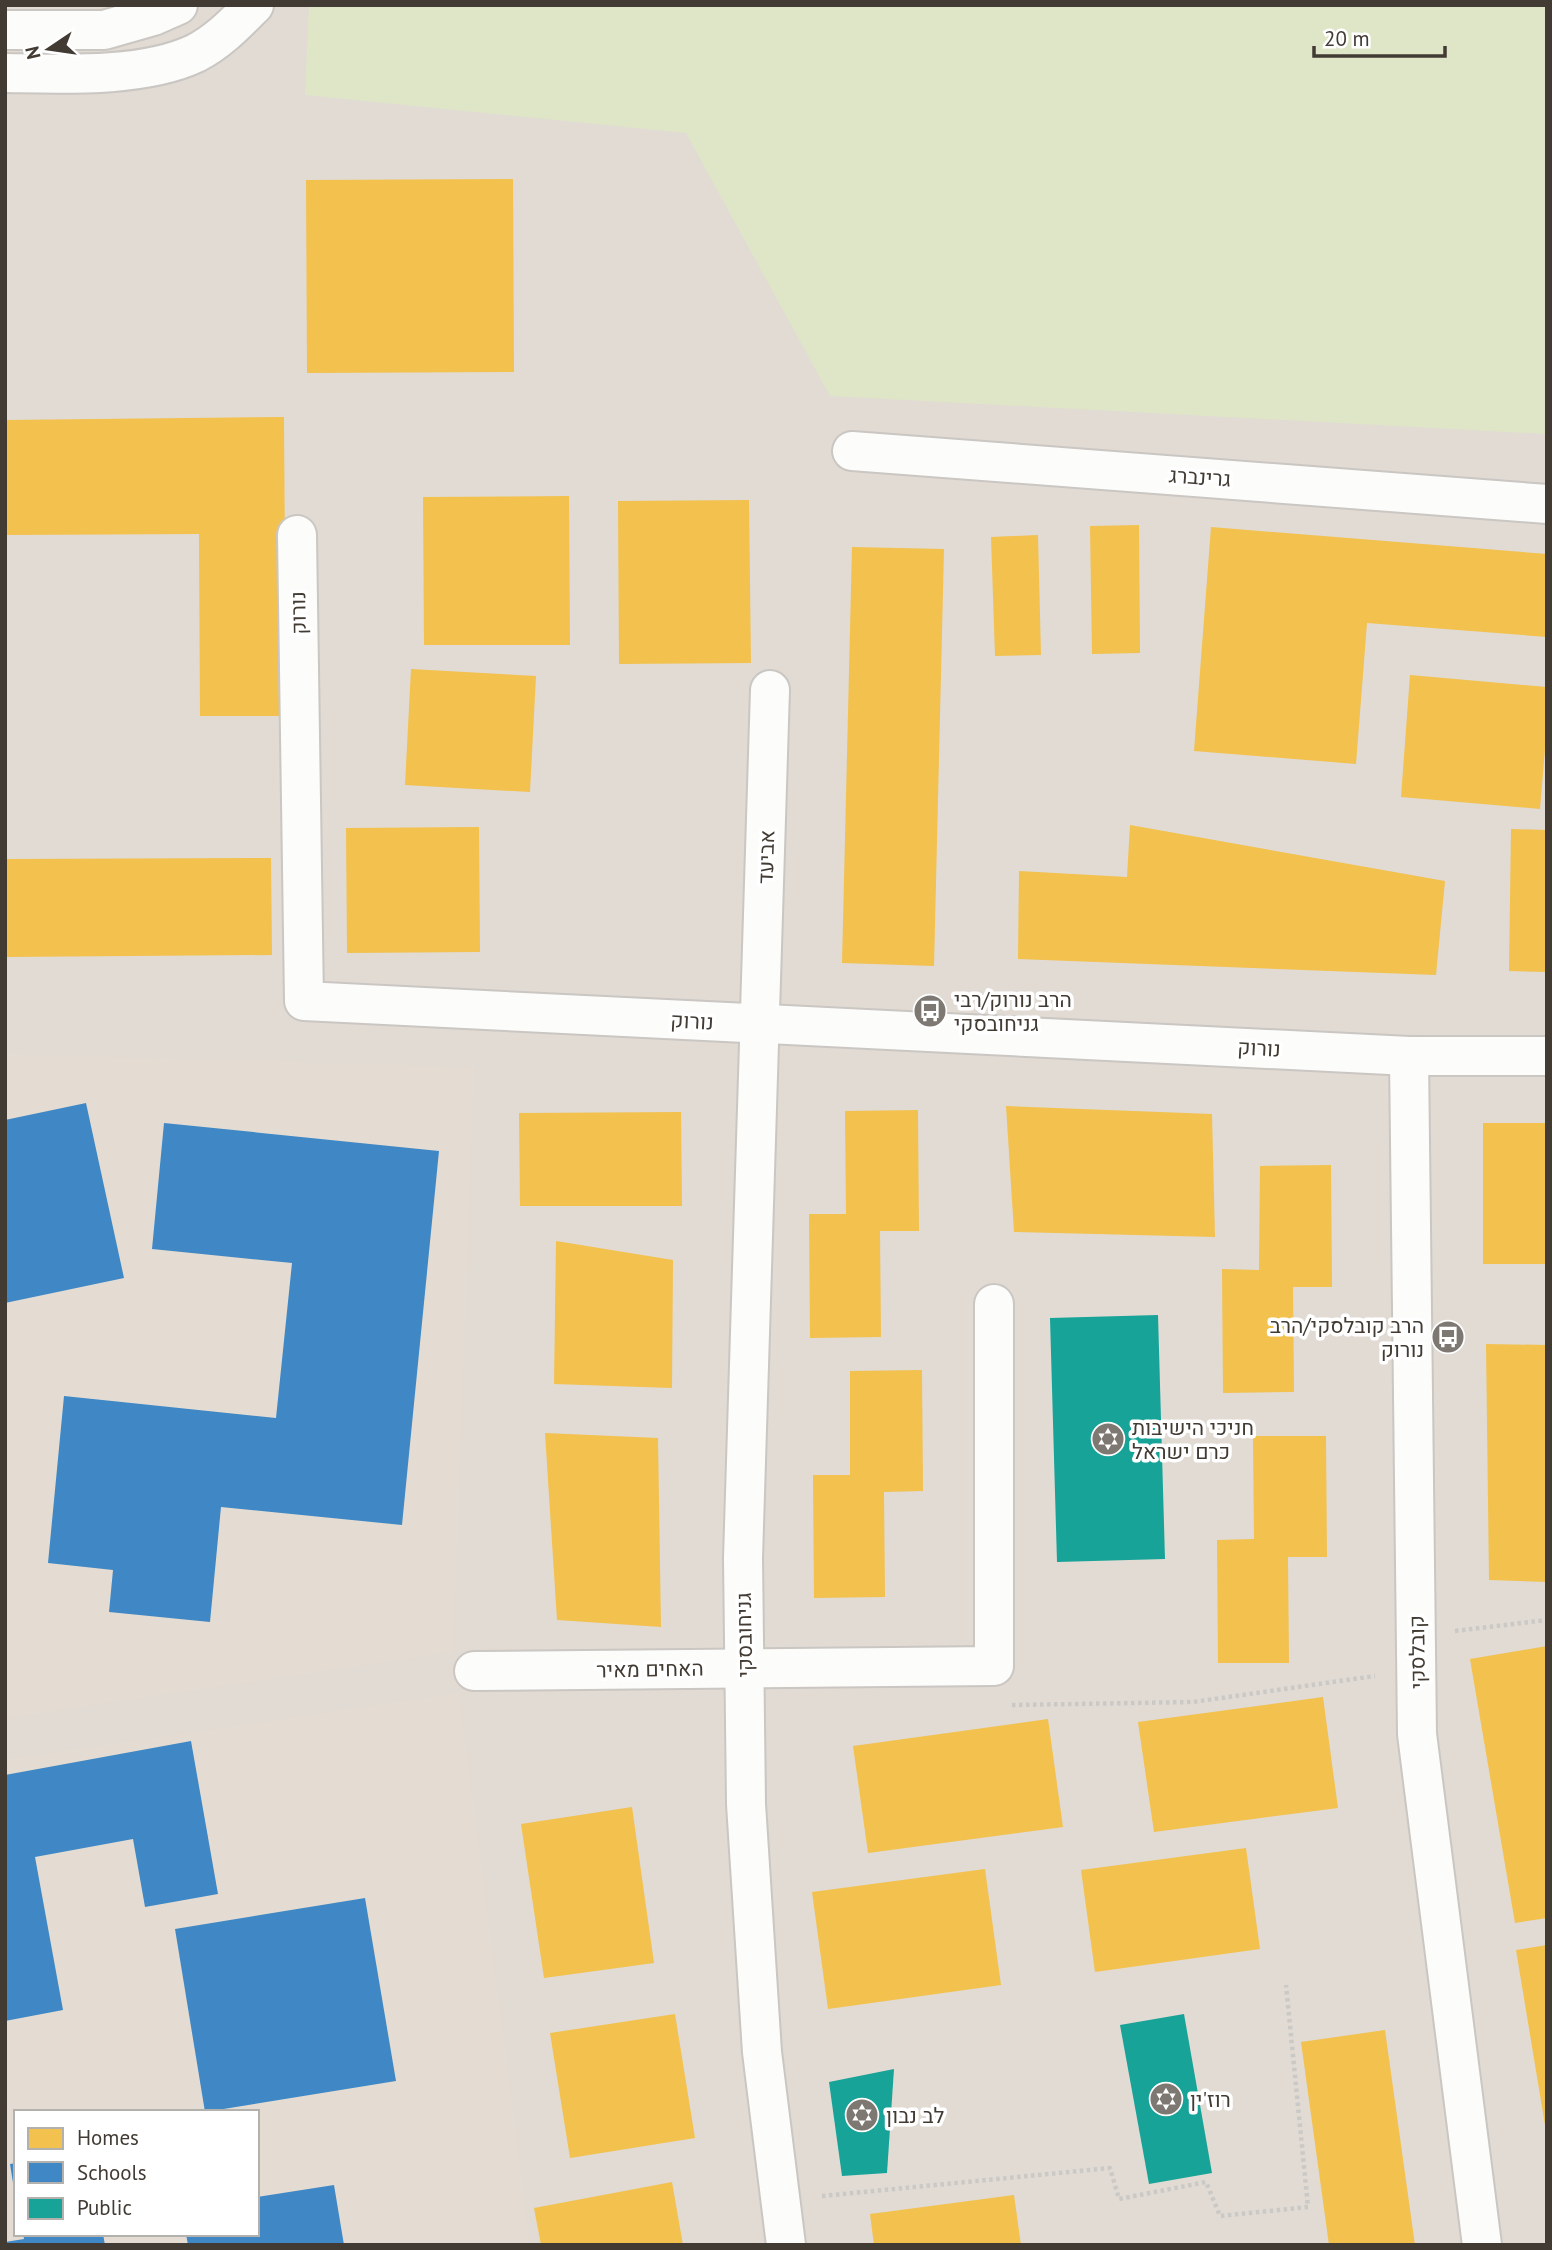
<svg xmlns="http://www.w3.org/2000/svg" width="1552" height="2250" font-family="'PT Sans',Heebo,sans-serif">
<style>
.residential{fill:#e1dbd4;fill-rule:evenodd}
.education{fill:#e4dcd2;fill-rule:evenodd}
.green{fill:#dfe6c7}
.homes{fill:#f2c14e}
.schools{fill:#3f88c5}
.public{fill:#17a398}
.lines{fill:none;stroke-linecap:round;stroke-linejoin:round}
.minor-casing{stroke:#cac6c2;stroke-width:42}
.path{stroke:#cbc9c6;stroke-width:4.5;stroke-dasharray:3.5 3.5;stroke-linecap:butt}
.minor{stroke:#fcfcfb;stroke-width:38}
.labels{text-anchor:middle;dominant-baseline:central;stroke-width:7;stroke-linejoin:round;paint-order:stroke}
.street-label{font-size:21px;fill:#423b34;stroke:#fff}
.poi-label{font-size:21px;fill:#423b34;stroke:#fff;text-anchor:start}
</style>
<rect width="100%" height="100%" fill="#eeeae6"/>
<path class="residential" d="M5 5H1547V2245H5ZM16 2112H257V2234H16Z"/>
<g class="education">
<path d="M5 1054 474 1067 453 1652 5 1718Z"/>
<path d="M459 1693 530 2245H5V1760ZM16 2112H257V2234H16Z"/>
</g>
<path class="green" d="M309 5H1547V434L830 396 686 133 305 95Z"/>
<g class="homes">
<path d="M513 179 514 372 307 373 306 180Z"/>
<path d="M284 417 286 716H200L199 534 5 535V420Z"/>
<path d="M569 496 570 645H424L423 497Z"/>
<path d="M749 500 751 663 619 664 618 501Z"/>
<path d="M1139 525 1140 653 1092 654 1090 526Z"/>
<path d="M1211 527 1547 554V637L1367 623 1356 764 1194 751Z"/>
<path d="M1038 535 1041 655 995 656 991 537Z"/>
<path d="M852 547 944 549 934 966 842 963Z"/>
<path d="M411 669 536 676 530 792 405 785Z"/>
<path d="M1410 675 1547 687V725L1540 809 1401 797Z"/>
<path d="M1130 825 1445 881 1436 975 1018 959 1019 871 1127 877Z"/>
<path d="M479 827 480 952 347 953 346 828Z"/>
<path d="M1511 829 1547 830V972L1509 971Z"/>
<path d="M271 858 272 955 5 957V859Z"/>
<path d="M1006 1106 1212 1114 1215 1237 1014 1232Z"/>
<path d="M918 1110 919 1231H880L881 1337 810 1338 809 1214H846L845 1111Z"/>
<path d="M681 1112 682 1206H520L519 1113Z"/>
<rect x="1483" y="1123" width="64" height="141"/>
<path d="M1331 1165 1332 1287H1293L1294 1392 1223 1393 1222 1269 1259 1270 1260 1166Z"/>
<path d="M556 1241 673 1260 672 1388 554 1384Z"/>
<path d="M1486 1344 1547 1345V1582L1489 1580Z"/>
<path d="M922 1370 923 1491 884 1492 885 1597 814 1598 813 1475H850V1371Z"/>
<path d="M545 1433 658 1438 661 1627 557 1620Z"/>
<path d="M1253 1436H1326L1327 1557H1288L1289 1663H1218L1217 1540 1254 1539Z"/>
<path d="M1547 1646V1918L1515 1923 1470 1659Z"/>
<path d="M1323 1697 1338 1808 1154 1832 1138 1722Z"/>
<path d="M1048 1719 1063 1827 868 1853 853 1746Z"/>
<path d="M632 1807 654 1963 544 1978 521 1824Z"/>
<path d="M1246 1848 1260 1949 1095 1972 1081 1870Z"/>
<path d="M985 1869 1001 1985 828 2009 812 1892Z"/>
<path d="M1547 1945V2125H1545L1516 1950Z"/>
<path d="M675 2014 695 2138 570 2158 550 2033Z"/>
<path d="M1385 2030 1415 2245H1329L1301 2042Z"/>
<path d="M672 2182 683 2245H541L534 2208Z"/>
<path d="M1014 2195 1021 2245H874L870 2214Z"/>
</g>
<g class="schools">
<path d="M86 1103 124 1278 5 1303V1120Z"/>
<path d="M164 1123 439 1151 402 1525 221 1507 210 1622 109 1612 113 1570 48 1563 64 1396 276 1418 292 1263 152 1249Z"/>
<path d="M191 1741 218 1894 145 1907 133 1839 35 1857 63 2010 5 2021V1775Z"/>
<path d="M365 1898 396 2081 205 2112 175 1929Z"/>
<path d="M16 2163V2189H14L10 2164Z"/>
<path d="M334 2185 344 2245H188L186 2234H257V2197Z"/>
<path d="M23 2234H103L105 2245H5V2242L24 2239Z"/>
</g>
<g class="public">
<path d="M1158 1315 1165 1559 1057 1562 1050 1318Z"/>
<path d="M1184 2014 1212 2173 1149 2184 1120 2025Z"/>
<path d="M894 2069 887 2173 842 2176 829 2082Z"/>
</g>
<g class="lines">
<defs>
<g id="minor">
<path d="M5 30H104L153 16 178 5"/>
<path d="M5 73C62 74 144 78 196 53 219 41 236 23 254 5"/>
<path d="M852 451 1547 504"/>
<path d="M297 535 304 1001 1409 1056H1547"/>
<path d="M770 690 743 1558 746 1804 762 2052 786 2245"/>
<path d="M1409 1056 1417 1734 1482 2245"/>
<path d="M474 1671 994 1666V1304"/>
</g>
</defs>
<use href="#minor" class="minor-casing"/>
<g class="path">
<path d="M1455 1631 1547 1620"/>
<path d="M1012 1705 1193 1702 1375 1676"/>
<path d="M822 2196 1110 2168 1119 2199 1206 2182 1220 2216 1308 2207 1286 1985"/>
</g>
<use href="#minor" class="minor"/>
</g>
<defs>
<symbol id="bus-disc" viewBox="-11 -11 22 22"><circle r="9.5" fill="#7e7872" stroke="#fff"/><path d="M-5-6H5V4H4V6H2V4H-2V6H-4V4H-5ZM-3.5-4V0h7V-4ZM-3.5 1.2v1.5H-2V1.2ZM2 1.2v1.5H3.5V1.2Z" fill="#fff"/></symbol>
<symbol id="synagogue-disc" viewBox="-11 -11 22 22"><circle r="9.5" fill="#7e7872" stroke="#fff"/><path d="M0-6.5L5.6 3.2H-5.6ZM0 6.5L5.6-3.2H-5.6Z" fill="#fff"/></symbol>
</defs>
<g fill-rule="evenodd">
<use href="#bus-disc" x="911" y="992" width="38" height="38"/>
<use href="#bus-disc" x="1429" y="1318" width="38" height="38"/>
<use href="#synagogue-disc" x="1089" y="1420" width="38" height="38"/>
<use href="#synagogue-disc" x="1147" y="2080" width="38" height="38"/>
<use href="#synagogue-disc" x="843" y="2096" width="38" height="38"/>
</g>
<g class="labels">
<g class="street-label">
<text transform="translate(1200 477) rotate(4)">גרינברג</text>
<text transform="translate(298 613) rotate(-91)">נורוק</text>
<text transform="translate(766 857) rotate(-88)">אביעד</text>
<text transform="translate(692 1021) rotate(3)">נורוק</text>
<text transform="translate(1259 1048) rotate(3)">נורוק</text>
<text transform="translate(744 1635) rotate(-91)">גניחובסקי</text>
<text transform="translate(1417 1652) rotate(-91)">קובלסקי</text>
<text transform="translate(650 1669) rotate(-1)">האחים מאיר</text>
</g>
<g class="poi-label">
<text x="954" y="999">הרב נורוק/רבי<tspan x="954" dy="24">גניחובסקי</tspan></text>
<text x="1424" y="1325" text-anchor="end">הרב קובלסקי/הרב<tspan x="1424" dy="24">נורוק</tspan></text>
<text x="1132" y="1427">חניכי הישיבות<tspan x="1132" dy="24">כרם ישראל</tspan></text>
<text x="1190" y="2099">רוז'ין</text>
<text x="886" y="2115">לב נבון</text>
</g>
</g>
<rect width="1552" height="2250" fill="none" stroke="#423b34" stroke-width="14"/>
<rect x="14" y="2110" width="245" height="126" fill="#ffffff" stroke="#b3b1ae" stroke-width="2"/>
<rect x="28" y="2128" width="35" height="21" fill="#f2c14e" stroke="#b3b1ae" stroke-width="2"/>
<text x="77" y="2145" font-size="21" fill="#423b34">Homes</text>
<rect x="28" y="2162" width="35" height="21" fill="#3f88c5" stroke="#b3b1ae" stroke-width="2"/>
<text x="77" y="2180" font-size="21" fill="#423b34">Schools</text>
<rect x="28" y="2198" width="35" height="21" fill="#17a398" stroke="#b3b1ae" stroke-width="2"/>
<text x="77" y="2215" font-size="21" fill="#423b34">Public</text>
<g transform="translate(49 49) rotate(257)" stroke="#ffffff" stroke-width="5" paint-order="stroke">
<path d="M0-5L12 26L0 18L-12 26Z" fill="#423b34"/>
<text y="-10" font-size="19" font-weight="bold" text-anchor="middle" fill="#423b34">N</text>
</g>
<path d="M1314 46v10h131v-10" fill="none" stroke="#423b34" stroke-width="3.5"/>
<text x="1324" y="46" font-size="21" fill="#423b34" stroke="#ffffff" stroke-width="5" paint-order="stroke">20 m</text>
</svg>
